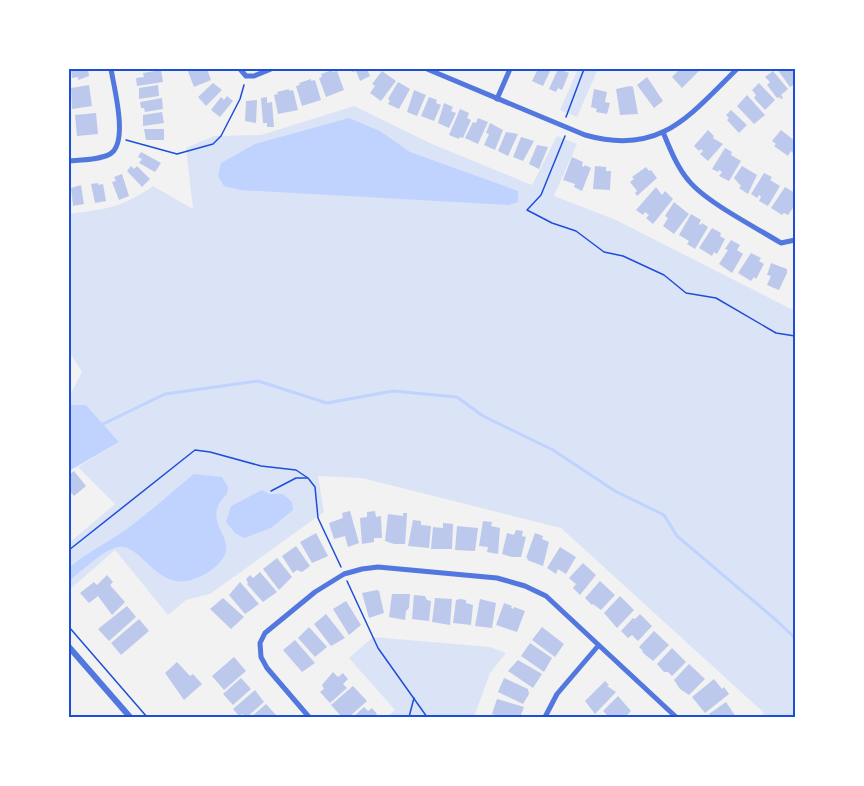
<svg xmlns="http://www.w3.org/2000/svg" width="864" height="786" font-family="'Archivo Narrow',sans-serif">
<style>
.green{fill:#dbe4f7}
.water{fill:#bfd3fe}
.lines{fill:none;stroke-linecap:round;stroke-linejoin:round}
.stream{stroke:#bfd3fe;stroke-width:3}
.building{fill:#bdc9ec}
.path{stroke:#1d4ed8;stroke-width:1.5}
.minor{stroke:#5277de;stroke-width:5}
.tertiary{stroke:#5277de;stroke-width:6}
.neatline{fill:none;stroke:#1d4ed8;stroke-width:2}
</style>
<rect width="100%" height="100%" fill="#f2f2f2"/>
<g class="green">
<path d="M578 69H598L577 117 560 110Z"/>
<path d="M354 106 432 144 532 185 557 136 577 144 554 196 616 220 795 311V717H764L763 712 561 528 362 478 318 476 324 512 210 594 186 600 168 615 115 550 69 590V543L115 504 78 467 119 442 86 405H69V397L82 372 69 351V214C105 209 122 208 153 186L193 209 186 148 214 136 261 135Z"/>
<path d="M373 637 490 647 506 653 490 673 474 717H387L395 710 349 658Z"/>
</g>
<g class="water">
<path d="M349 118 380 131 410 152 518 191V202L509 205 240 190 224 186 218 176 221 163 255 144Z"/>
<path d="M69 405H86L119 442 69 471Z"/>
<path d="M194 474 222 477 228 487 227 494C195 524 248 540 215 567 158 612 145 536 114 548 102 552 80 572 69 581V568L71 566C87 553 101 546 118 535 145 517 169 494 194 474Z"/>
<path d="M262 490 269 494H283L292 502 293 510 271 528 244 538 235 533 226 522 231 506Z"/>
</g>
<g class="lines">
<path class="stream" d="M103 424 165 394 258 381 327 403 393 391 457 397 483 416 553 450 615 491 664 515 677 536 776 620 795 638"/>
</g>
<g class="building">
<path d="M71 69H88L89 76 78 80V77L72 78Z"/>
<path d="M187 69H207L211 80 194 87Z"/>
<path d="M351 69H367L370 76 360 81 356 71 352 72Z"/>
<path d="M538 69H551L543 86 532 81Z"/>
<path d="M558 69 569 73 562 90 558 88 556 92 549 89Z"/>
<path d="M680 69H701L682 88 672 77Z"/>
<path d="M777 69H793L795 72V84L790 87Z"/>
<path d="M161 70 163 82 137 86 136 78 144 77 143 73Z"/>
<path d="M332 70 333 72 337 71 344 90 326 97 319 78 322 77 321 74Z"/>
<path d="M382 71 396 81 381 101 370 93 375 86 372 84Z"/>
<path d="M773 71 788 89 781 95 783 98 781 99 779 97 777 98 767 85 770 82 765 77Z"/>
<path d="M647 77 663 101 654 108 637 85Z"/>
<path d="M311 79V81L315 80 321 100 302 106 296 86 300 85 299 83Z"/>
<path d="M398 82 410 89 399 109 388 104 390 101 388 99Z"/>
<path d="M213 83 222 90 206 106 198 97Z"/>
<path d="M759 83 775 100 765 110 754 98 756 95 752 90Z"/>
<path d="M89 85 92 106 72 109 71 88Z"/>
<path d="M158 85 159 96 139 99V88Z"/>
<path d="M630 86 633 87 638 114 620 115 616 89Z"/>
<path d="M289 89V91L293 90 298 110 278 114 274 95 278 94 277 92Z"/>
<path d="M594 89 607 92 605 102 610 103 607 114 596 112 597 109 591 107Z"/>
<path d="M414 90 426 95 417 116 407 112Z"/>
<path d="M747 95 765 115 754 124 737 106Z"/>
<path d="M227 96 233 101 220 117 211 110 221 97 224 100Z"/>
<path d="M267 97V103L272 102 274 127H267V123H263L261 98Z"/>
<path d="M429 97 437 100 436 103 441 105 434 121 421 116Z"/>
<path d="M162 98 163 109 145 112 144 108H141L140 102Z"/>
<path d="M257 100 256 123 245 121 246 101Z"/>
<path d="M444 103 453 107 451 111 456 113 449 128 438 123Z"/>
<path d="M460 109 469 113 467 118 471 120 463 138 460 137 459 139 449 135Z"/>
<path d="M731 110 747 125 739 133 727 120 729 118 726 115Z"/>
<path d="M162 112 164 123 143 126V115Z"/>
<path d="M96 113 98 134 77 136 75 115Z"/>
<path d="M478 118 488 122 478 144 465 138 473 122 476 123Z"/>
<path d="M490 123 503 130 495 150 484 145 489 134 486 133Z"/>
<path d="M144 129H164V140H146Z"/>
<path d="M708 130 714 136 713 138 723 144 708 161 700 154 703 151 701 149 699 151 694 146Z"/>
<path d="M781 130 795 141V151L793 153 791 151 788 156 774 146 776 144 772 141Z"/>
<path d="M506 132 518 134 508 156 498 151Z"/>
<path d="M521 137 534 141 523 161 513 157Z"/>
<path d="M537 145 548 147 539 169 529 164Z"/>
<path d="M725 148 732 152 731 155 741 161 729 181 719 176 722 172 719 170 718 172 712 169Z"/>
<path d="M141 152 161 163 155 172 139 163 142 159 138 157Z"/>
<path d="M572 157 583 162 582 166 584 167 585 165 591 168 582 191 574 187 575 184 563 180Z"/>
<path d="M131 166 134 169 137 166 150 179 142 187 127 171Z"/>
<path d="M595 166 606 167V171H611L610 190 593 189Z"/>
<path d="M742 166 757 175 748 194 739 188 741 186 734 178Z"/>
<path d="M646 167 649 171 651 170 657 178 637 196 635 193 637 191 630 182 634 179 632 177Z"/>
<path d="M764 173 772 177 770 180 780 186 768 206 759 201 761 197 759 195 757 198 751 194Z"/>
<path d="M122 174 129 196 119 200 112 182 116 181 114 177Z"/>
<path d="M98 183V185L103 184 106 201 95 203 91 184Z"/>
<path d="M81 185 84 204 73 206 71 188Z"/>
<path d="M656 187 662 195 665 191 673 199 653 224 646 218 649 215 645 212 643 215 636 210Z"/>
<path d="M785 187 795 193V205L788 215 784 213 782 215 771 208Z"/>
<path d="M674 202 689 214 674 234 663 226 668 218 665 216Z"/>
<path d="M691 214 701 220 699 224 701 225 702 223 708 227 695 249 687 244 689 241 679 235Z"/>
<path d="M712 228 721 233 720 236 725 239 717 254 714 252 712 256 699 248Z"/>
<path d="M731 240 740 245 737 250 743 254 732 273 719 264 728 250 725 249Z"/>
<path d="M751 253 761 258 759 261 764 264 756 279 754 277 751 281 738 273Z"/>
<path d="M771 263 787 269V273L779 290 767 285 771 276 767 275Z"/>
<path d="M74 471 86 486 74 496 69 490V475Z"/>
<path d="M350 511 359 543 348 547 345 536 334 539 329 523 343 518 342 513Z"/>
<path d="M375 511 376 517 381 516 382 538H374V542L362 544 360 518 367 517V512Z"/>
<path d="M403 513H407V516L405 544H394L385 541 388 514 403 516Z"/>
<path d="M413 520 421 521V525L431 526 429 548 408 546Z"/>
<path d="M483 521 492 522 491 526 500 528 498 554 487 552 488 547 479 546Z"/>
<path d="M443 523 453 524 452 549H431L433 527 443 528Z"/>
<path d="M457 526 478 528 475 551 455 550Z"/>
<path d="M516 530 523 531 522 536 526 537 521 557H512L502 554 507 533 514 535Z"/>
<path d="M316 533 328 556 312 563 300 542Z"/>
<path d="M535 533 543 536 542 539 549 542 543 566 527 560 528 558H526Z"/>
<path d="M296 546 310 566 302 572 297 570 293 573 282 556Z"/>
<path d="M560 547 576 557 566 574 558 569 556 574 547 568Z"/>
<path d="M277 558 292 577 279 590 263 569Z"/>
<path d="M583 563 596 575 580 595 573 588 576 584 569 578Z"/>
<path d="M260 572 277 592 263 602 247 584 248 583 246 579 250 575 253 578Z"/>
<path d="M107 575 113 582 110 585 125 602 112 615 98 596 89 603 80 593 94 582 97 585Z"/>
<path d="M600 581 615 595 601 610 593 604 592 605 585 598Z"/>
<path d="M240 582 259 604 245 614 229 595Z"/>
<path d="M377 590 379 591 384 613 369 618 362 593Z"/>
<path d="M392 594H410L409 608 406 611 405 620 389 617Z"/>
<path d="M414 595 425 596 427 600 431 601 429 621 412 619Z"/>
<path d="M620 596 634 610 617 628 604 613Z"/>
<path d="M223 598 244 617 231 629 210 609Z"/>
<path d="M435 598 452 599 450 625 432 622Z"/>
<path d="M460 599 466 600V603L473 605 471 625 453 623 456 600Z"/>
<path d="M480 599 496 603 492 628 475 626Z"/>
<path d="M346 601 361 625 349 635 333 609Z"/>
<path d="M504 603 512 606 511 608 513 609 514 607 525 611 517 632 496 625Z"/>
<path d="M127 606 136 617 109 641 98 629Z"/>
<path d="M326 614 345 638 331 646 314 624Z"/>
<path d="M640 614 652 626 638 641 632 635 628 638 621 631 633 618 635 619Z"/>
<path d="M139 619 149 631 121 655 111 643Z"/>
<path d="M309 627 327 647 315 657 298 638Z"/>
<path d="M542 627 564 644 555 657 532 640Z"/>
<path d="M654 631 669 645 653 661 642 652 643 651 639 647Z"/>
<path d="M295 640 315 663 302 672 283 650Z"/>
<path d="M530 643 552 658 544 672 521 656Z"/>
<path d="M672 648 686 662 672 676 668 672H664L657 664Z"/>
<path d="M234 657 246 671 224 690 212 676Z"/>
<path d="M518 660 542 674 533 688 508 671Z"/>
<path d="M177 662 190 676 193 674 202 684 184 700 165 673Z"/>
<path d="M689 664 705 679 689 695 680 689 674 680Z"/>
<path d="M333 672 338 677 343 673 348 679 343 684 347 688 330 703 320 692 324 689 322 685Z"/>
<path d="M241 678 251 689 233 705 223 694Z"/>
<path d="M504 678 528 689 529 694 523 704 498 692Z"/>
<path d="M714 679 722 689 724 687 729 694 705 713 692 697Z"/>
<path d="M605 681 609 685 607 686 616 692 595 714 585 701Z"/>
<path d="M353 686 367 701 349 717H342L331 705Z"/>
<path d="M255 690 264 702 247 717 242 714 239 716 233 709Z"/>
<path d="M618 696 631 711 625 717H609L603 711Z"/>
<path d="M497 699 524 707 520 717H501L492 714Z"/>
<path d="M726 702 736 717H711L709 714Z"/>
<path d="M266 704 276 715 274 717H251Z"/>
<path d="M364 707 368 711 372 708 377 714 374 717H353Z"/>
</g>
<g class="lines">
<g class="path">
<path d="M566 117 584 69"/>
<path d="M565 136 541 195 527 210 552 223 576 231 604 252 623 256 664 275 686 293 716 298 776 333 795 336"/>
<path d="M126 140 177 154 213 144 221 136 240 99 244 85"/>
<path d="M271 491 296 478H307"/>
<path d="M69 550 195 450 210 452 261 466 296 470 308 478 315 487 318 518 341 567"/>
<path d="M347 581 378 648 427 717"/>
<path d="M69 627 147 717"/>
<path d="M409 717 414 698"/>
</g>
<g class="minor">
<path d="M240 69 246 76H254L271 69"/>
<path d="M427 69 585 135C660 156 688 117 737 69"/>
<path d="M497 99 510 69"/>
<path d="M663 132C670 149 677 167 689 181 706 202 757 228 781 243L795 240"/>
<path d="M69 161C82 160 99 160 110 154 129 143 114 88 111 69"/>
<path d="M309 717 267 668 261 657 260 643 265 633 315 592 344 574 362 569 378 567 497 578 525 586 546 596 676 717"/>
<path d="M545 717 557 694 598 646"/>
</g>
<path class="tertiary" d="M69 647 130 717"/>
</g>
<rect width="864" height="786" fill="none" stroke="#ffffff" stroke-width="141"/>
<rect x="70" y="70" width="724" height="646" class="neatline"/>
</svg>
